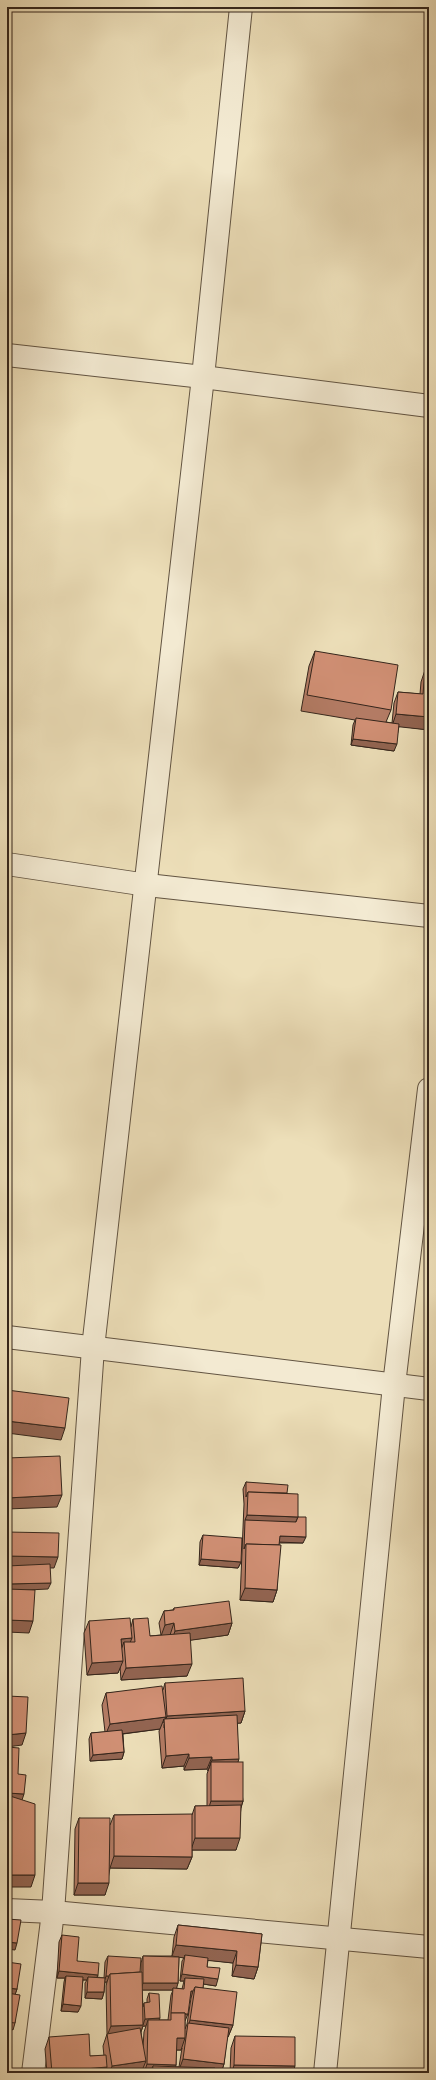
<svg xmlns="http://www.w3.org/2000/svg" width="436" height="2080" font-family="'Sorts Mill Goudy',serif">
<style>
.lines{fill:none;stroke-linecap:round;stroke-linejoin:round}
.minor-casing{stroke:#625442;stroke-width:24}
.minor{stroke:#f3ead2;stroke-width:22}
.wall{fill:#b37b64;stroke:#34251b;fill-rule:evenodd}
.shaded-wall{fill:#926451;stroke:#34251b}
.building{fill:#d08f74;stroke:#34251b}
</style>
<rect width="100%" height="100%" fill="#eddfb9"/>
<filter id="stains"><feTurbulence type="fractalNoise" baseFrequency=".005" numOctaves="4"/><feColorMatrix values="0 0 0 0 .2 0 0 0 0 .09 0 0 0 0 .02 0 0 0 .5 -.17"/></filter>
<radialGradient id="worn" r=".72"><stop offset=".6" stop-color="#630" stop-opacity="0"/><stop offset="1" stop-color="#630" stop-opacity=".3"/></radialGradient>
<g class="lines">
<defs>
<g id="minor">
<path d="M7 355 203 377 429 406"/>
<path d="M7 864 147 885 429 916"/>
<path d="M7 1337 429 1389"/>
<path d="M7 1910 53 1912 429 1947"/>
<path d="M33 2073 53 1912 93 1348 203 377 241 7"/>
<path d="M325 2073 394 1385 429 1089"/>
</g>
</defs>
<use href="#minor" class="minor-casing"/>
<use href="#minor" class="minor"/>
</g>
<g class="wall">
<path d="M315 651 391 710 386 722 392 723 394 703 398 692 420 694 421 682 425 670 429 730 399 726 394 751 351 745 353 725 355 720 301 711 309 666Z"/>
<path d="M246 1482 287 1493 298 1517 303 1543H279L277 1590 273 1602 240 1600 244 1504 243 1489Z"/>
<path d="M203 1535 241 1562 238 1568 199 1565 200 1542Z"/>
<path d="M174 1608 232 1623 228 1635 190 1640 187 1676 121 1680 120 1667 118 1673 87 1675 84 1633 89 1621 131 1627 133 1619 150 1636 161 1635 159 1623 164 1611 173 1610Z"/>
<path d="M165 1683 245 1711 241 1723H237L238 1762 243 1801 241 1808 236 1850H192V1857L187 1869 110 1868 105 1895H74L75 1829 79 1818 110 1825 114 1815H192L195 1806H207V1774L208 1771 207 1769 184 1770V1766L162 1768 159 1731 160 1729 123 1734 124 1752 122 1759 90 1761 89 1739 91 1733 105 1732 102 1705 106 1693 163 1690Z"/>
<path d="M178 1925 262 1934 258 1967 254 1979 232 1976 233 1963 208 1960 207 1967 216 1986 203 1984V1988L233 2025 228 2037H227L224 2064 221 2073H143V2068L141 2073H107L106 2068 105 2073H47L45 2049 49 2037 90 2056H104L103 2046 107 2034 106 1986 107 1982H105L104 1992 102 1999 85 1998V1983L87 1980H83L78 2012 61 2011 64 1982 65 1978H57L59 1942 62 1935 77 1961 98 1975 97 1977 104 1978 105 1962 108 1956 140 1973 141 1972V1963L143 1956H172L174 1937ZM179 1957 184 1958 182 1961 180 1981H184L182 1989 176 1988 178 1983ZM142 1990H173L171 1995 168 2020H159L149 1993 147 1999V2003H144L143 2007ZM190 1997 191 1998 187 2024 185 2029V2021ZM143 2026H146L144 2032 143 2047 141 2032ZM182 2048 179 2067H175L176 2065V2050H181Z"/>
<path d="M7 1962 17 1989 15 1994V2023L13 2030 11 2029 7 2073Z"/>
<path d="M235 2036 293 2073H230L231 2048Z"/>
</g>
<g class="shaded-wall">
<path d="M396 714 429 717V730L392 726Z"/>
<path d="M353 739 397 744 394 751 351 745Z"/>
<path d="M7 1421 65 1428 61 1440 7 1433Z"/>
<path d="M62 1495 57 1507 7 1509V1498Z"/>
<path d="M247 1515 298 1517 293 1528 245 1520Z"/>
<path d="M280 1536 306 1537 303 1543 277 1542Z"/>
<path d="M7 1556 58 1557 54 1568 7 1567Z"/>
<path d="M201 1559 241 1562 238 1568 199 1565Z"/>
<path d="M51 1583 48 1589 7 1591V1584Z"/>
<path d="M245 1588 277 1590 273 1602 240 1600Z"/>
<path d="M7 1620 33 1621 29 1633 7 1632Z"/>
<path d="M174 1623 170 1635 161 1636 165 1625Z"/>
<path d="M232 1623 228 1635 171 1643 175 1631Z"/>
<path d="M132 1638 127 1650 124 1642 121 1650V1639Z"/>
<path d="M123 1661 118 1673 87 1675 92 1663Z"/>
<path d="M192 1664 187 1676 121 1680 126 1668Z"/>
<path d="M245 1711 241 1723 164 1728V1725L167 1716Z"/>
<path d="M166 1717 164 1723V1719L160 1729 105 1736 110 1724Z"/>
<path d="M26 1733 22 1745 7 1747V1735Z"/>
<path d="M124 1752 122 1759 90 1761 93 1755Z"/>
<path d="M189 1754 184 1766 162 1768 166 1756Z"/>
<path d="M212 1757 207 1769 184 1770 189 1758Z"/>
<path d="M239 1759 235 1770 211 1762 208 1771 212 1760Z"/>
<path d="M7 1793 24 1794 20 1806 7 1796Z"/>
<path d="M211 1801H243L239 1813H207Z"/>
<path d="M195 1838H240L236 1850H191Z"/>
<path d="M114 1856 192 1857 187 1869 110 1868Z"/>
<path d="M7 1875H35L31 1887H7Z"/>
<path d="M78 1883H109L105 1895H74Z"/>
<path d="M7 1942 17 1943 15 1950 7 1949Z"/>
<path d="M176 1945 237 1951 233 1963 184 1958 185 1955 184 1958 172 1956Z"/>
<path d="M236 1965 258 1967 254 1979 232 1976Z"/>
<path d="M59 1971 98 1975 95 1981 88 1977 87 1980 66 1979V1976L65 1978H57Z"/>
<path d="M182 1974 218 1979 216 1986 185 1981V1978L184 1981H180Z"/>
<path d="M106 1976H109L107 1982H104Z"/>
<path d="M143 1983H178L176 1990 173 1988V1990H141Z"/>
<path d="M7 1988 17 1989 15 1995 7 1994Z"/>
<path d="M191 1991H193L191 1998 188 1997Z"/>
<path d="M87 1992H104L102 1999 85 1998Z"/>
<path d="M63 2004 81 2006 78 2012 61 2011Z"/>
<path d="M171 2013 188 2014 185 2021Z"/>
<path d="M160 2018 157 2025 148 2020 146 2026H143L139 2037 107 2036 111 2026 143 2025 145 2019Z"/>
<path d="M190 2020 233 2025 228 2037 187 2032Z"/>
<path d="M177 2038H185L181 2050H172Z"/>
<path d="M183 2059 224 2064 221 2073H200L179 2070Z"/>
<path d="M146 2061 141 2073H110L112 2066Z"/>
<path d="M147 2064 176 2065 173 2073 153 2066 150 2073H144Z"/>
<path d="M234 2065 295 2066 293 2073H232Z"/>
<path d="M107 2067 105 2073H83L85 2069Z"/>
</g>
<g class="building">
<path d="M315 651 398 665 391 710 307 695Z"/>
<path d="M425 670 429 671V717L396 714 398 692 423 694Z"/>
<path d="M356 718 399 724 397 744 353 739Z"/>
<path d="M7 1390 69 1398 65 1428 7 1421Z"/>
<path d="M60 1456 62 1495 7 1498V1458Z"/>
<path d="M246 1482 288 1485 287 1493 248 1492 246 1497Z"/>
<path d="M248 1492 298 1494V1517L247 1515Z"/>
<path d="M298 1517H306V1537L280 1536 279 1545 246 1544 244 1549 245 1520 296 1522Z"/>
<path d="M7 1532 59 1533 58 1557 7 1556Z"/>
<path d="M203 1535 242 1538 241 1562 201 1559Z"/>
<path d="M246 1544 281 1545 277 1590 245 1588Z"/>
<path d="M50 1564 51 1583 7 1584V1566Z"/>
<path d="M7 1589 35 1590 33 1621 7 1620Z"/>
<path d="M229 1601 232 1623 175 1631 174 1623 165 1625 164 1611 174 1610V1608Z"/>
<path d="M130 1618 132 1638 121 1639 123 1661 92 1663 89 1621Z"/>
<path d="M148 1618 150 1636 190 1633 192 1664 126 1668 124 1642H135L133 1619Z"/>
<path d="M243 1678 245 1711 167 1716 165 1683Z"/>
<path d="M162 1686 166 1717 110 1724 106 1693Z"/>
<path d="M7 1696 28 1697 26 1733 7 1735Z"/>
<path d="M237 1715 239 1759 212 1760V1757L189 1758V1754L166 1756 164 1719Z"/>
<path d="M122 1730 124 1752 93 1755 91 1733Z"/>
<path d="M7 1747 19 1748 18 1774 26 1775 24 1794 7 1793Z"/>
<rect x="211" y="1762" width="32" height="39"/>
<path d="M7 1795 35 1804V1875H7Z"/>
<path d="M241 1805 240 1838H195V1806Z"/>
<path d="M192 1814V1857L114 1856V1815Z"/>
<path d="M79 1818H110L109 1883H78Z"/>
<path d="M7 1919 21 1920 17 1943 7 1942Z"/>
<path d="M178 1925 262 1934 258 1967 236 1965 237 1951 176 1945Z"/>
<path d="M62 1935 79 1937 77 1961 99 1963 98 1975 59 1971Z"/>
<path d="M185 1955 208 1958 207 1967 220 1968 218 1979 182 1974Z"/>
<path d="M108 1956 141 1958 140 1972 110 1974 109 1976H106Z"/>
<path d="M143 1956 179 1957 178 1983H143Z"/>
<path d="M7 1962 21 1964 17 1989 7 1988Z"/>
<path d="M142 1972 143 2025 111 2026 110 1974Z"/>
<path d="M66 1976 83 1977 81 2006 63 2004Z"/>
<path d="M88 1977 105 1978 104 1992H87Z"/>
<path d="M185 1978 204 1979 203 1988 195 1987 193 1991H191L188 2014H185V2013H171L173 1988 184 1989Z"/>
<path d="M195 1987 237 1992 233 2025 190 2020Z"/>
<path d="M7 1993 20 1995 15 2023 7 2022Z"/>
<path d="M149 1993 159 1994 160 2018 145 2019 144 2003 150 2002Z"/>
<path d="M171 2013H185V2038H177L176 2065 147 2064 148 2020H171Z"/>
<path d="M188 2023 229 2028 224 2064 183 2059Z"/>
<path d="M7 2028H11L9 2043H7Z"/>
<path d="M140 2028 146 2061 112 2066 107 2034Z"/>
<path d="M89 2034 90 2056 106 2055 107 2067 85 2069V2073H52L49 2037Z"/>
<path d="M235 2036 295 2037V2066L234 2065Z"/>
<path d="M7 2043H11L9 2073H7Z"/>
<path d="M153 2066 215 2068 214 2073H152Z"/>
</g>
<rect width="436" height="2080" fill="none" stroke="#eddfb9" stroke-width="24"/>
<rect x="8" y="8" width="420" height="2064" fill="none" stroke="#34251b" stroke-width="2"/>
<rect x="12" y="12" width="412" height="2056" fill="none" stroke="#34251b"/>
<rect width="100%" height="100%" filter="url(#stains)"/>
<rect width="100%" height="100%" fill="url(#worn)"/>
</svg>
